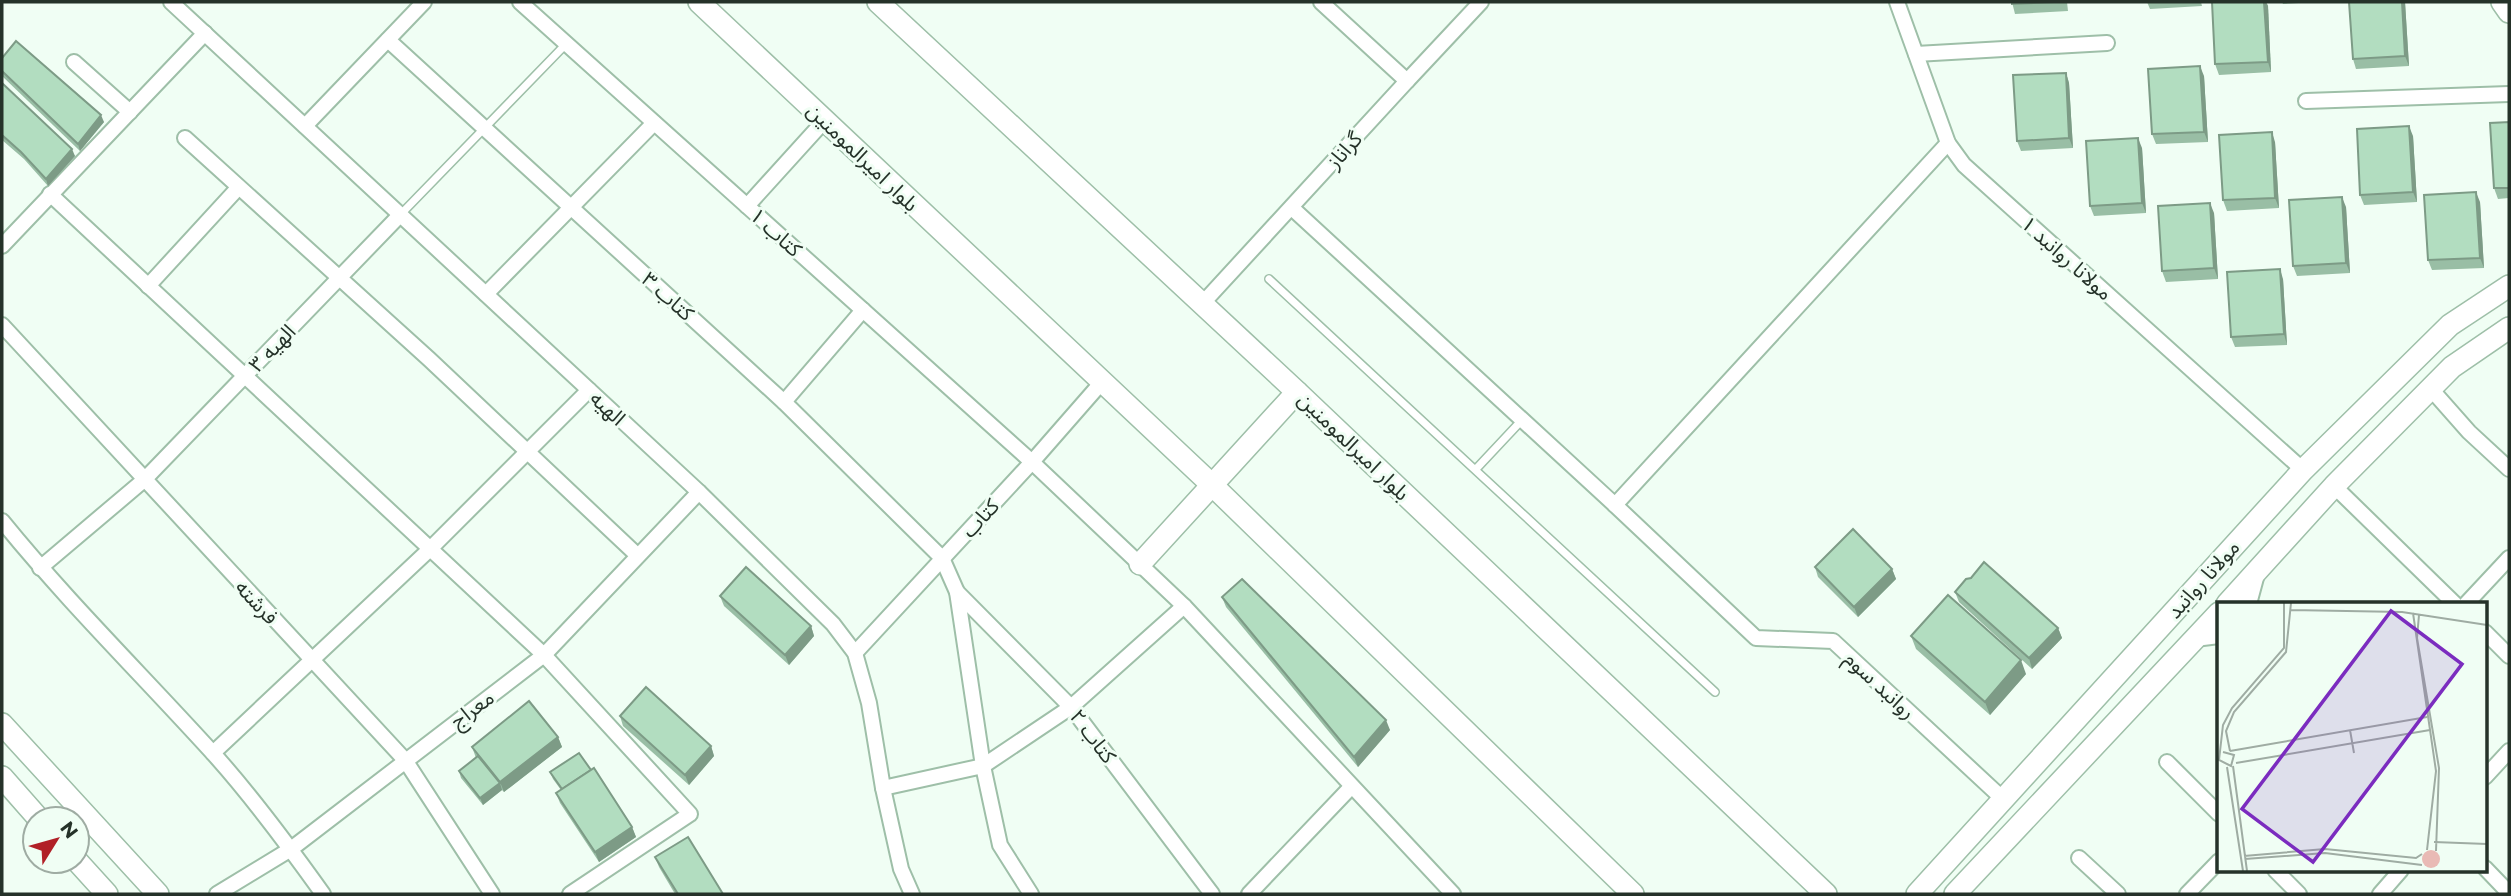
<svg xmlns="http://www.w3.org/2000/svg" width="2511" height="896" font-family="Montserrat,'Noto Sans Arabic',sans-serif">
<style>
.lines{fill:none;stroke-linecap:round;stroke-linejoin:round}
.lane-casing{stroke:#9ebfa8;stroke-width:10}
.street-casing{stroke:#9ebfa8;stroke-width:18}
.secondary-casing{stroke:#9ebfa8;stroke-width:24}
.lane{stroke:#fff;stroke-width:7}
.street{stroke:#fff;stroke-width:14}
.secondary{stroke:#fff;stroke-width:21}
.wall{fill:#99bea5}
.shaded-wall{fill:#7d9b86}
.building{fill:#b2ddc0;stroke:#7d9b86;stroke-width:2}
.labels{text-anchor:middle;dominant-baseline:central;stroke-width:6;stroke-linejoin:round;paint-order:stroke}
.street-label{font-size:21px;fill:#253229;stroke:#f0fef4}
.inset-road{fill:none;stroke:#9faca3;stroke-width:2}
.view{fill:#7b2cbf;fill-opacity:0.15;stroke:#7b2cbf;stroke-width:3.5}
.inset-edge{fill:none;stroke:#253229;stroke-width:3.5}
</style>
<rect width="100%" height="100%" fill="#f0fef4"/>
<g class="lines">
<defs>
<g id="lane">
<path d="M401 214 566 44"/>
<path d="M1269 279 1715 692"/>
<path d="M1476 469 1522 420"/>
</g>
<g id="street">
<path d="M171 2 699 492 833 624 855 653 869 703 883 788 901 869 912 894"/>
<path d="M520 2 1032 462 1184 606 1453 894"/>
<path d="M1897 2 1948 143 1964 165 2303 470"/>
<path d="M388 40 784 402 942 558 957 592 983 766 1000 845 1031 894"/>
<path d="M1916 54 2107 43"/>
<path d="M74 62 130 112"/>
<path d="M1407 81 1481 2"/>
<path d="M2306 101 2509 94"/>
<path d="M305 126 424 2"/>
<path d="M185 138 429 359 637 555"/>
<path d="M50 194 544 655 690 814 570 894"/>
<path d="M747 206 825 120"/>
<path d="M1292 208 1615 505 1756 638 1833 641 2003 799"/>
<path d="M2 246 205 33"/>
<path d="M148 286 238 188"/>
<path d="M486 294 654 123"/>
<path d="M1202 304 1407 81 1321 2"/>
<path d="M2 325 405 760 492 894"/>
<path d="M2431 389 2469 432 2509 469"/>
<path d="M784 402 863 310"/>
<path d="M2334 486 2455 604"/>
<path d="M1615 505 1948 143"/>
<path d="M2 521C67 601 141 674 211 751 252 796 288 845 323 894"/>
<path d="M40 568 144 480 400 215"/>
<path d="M957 592 1071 707 1212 894"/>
<path d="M2249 604 2256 578"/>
<path d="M2466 604 2509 558"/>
<path d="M2485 632 2509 656"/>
<path d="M2195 639 2219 636"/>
<path d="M855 653 1032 462 1102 382"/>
<path d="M213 753 430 549 589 390"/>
<path d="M2167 762 2219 814"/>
<path d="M2485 777 2509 751"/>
<path d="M883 788 983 766 1071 707 1184 606"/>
<path d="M2079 858 2118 894"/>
<path d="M2485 868 2509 893"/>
<path d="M2275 870 2299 894"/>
<path d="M217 894 291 849 544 655 699 492"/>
<path d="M1249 894 1351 787"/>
<path d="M2187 894 2219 861"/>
<path d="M2380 894 2401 870"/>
</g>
<g id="secondary">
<path d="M699 2 1211 484 1633 894"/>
<path d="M878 2 1297 392 1826 894"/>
<path d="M2502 2 2509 12"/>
<path d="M1140 564 1297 392"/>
<path d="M2227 604 2334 486 2452 367 2509 328"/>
<path d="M2 724 158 894"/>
<path d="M2 777 39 819"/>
<path d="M77 861 107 894"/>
<path d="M1917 894 2303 470 2450 325 2509 286"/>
<path d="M1955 894 2219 613"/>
</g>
</defs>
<use href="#lane" class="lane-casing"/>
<use href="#street" class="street-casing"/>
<use href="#secondary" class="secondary-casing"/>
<use href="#lane" class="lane"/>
<use href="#street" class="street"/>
<use href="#secondary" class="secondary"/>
</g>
<g class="wall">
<path d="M2012 2H2067L2068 11 2015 14Z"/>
<path d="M2147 2H2201L2202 6 2150 9Z"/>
<path d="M2212 2H2266L2268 6 2271 72 2219 75 2215 64Z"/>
<path d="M2282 2H2315L2283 4Z"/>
<path d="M2405 2 2409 66 2356 69 2353 59Z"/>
<path d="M2 58 104 122 80 151 2 76Z"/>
<path d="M2066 73 2069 83 2073 148 2021 151 2017 141Z"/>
<path d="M2204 76 2208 142 2156 144 2152 134Z"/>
<path d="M2 83 75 156 48 186 24 159 2 140Z"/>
<path d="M2509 122V198L2498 199 2494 188Z"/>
<path d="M2413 136 2417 202 2364 205 2360 195Z"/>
<path d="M2275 142 2279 208 2227 211 2223 200Z"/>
<path d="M2142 148 2146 213 2094 216 2090 206Z"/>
<path d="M2480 202 2484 268 2432 270 2428 260Z"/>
<path d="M2346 207 2350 273 2297 276 2293 266Z"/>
<path d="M2214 213 2218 279 2166 282 2162 271Z"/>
<path d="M2283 279 2287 345 2235 347 2231 337Z"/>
<path d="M1815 567 1892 569 1896 579 1858 617 1818 577Z"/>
<path d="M1955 592 2058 628 2062 638 2032 669 1959 602Z"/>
<path d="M720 596 811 626 814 636 789 665 724 606Z"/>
<path d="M1222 597 1390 730 1358 767 1226 607Z"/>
<path d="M1911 636 2026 674 1990 715 1916 649Z"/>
<path d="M620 716 711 746 714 756 689 785 623 726Z"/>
<path d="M558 737 562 747 504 792 502 790 483 805 461 778 459 771 476 758 472 747Z"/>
<path d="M550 772 632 827 636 837 599 862 560 803 556 793 561 790 553 779Z"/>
<path d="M655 857 723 894H675L659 867Z"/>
</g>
<g class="shaded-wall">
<path d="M2264 2H2266L2268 6 2271 72 2268 62Z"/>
<path d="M2402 2H2405L2409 66 2405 56Z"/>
<path d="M2200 66 2204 76 2208 142 2204 132Z"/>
<path d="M2066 73 2069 83 2073 148 2069 138Z"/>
<path d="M101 115 104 122 80 151 78 144Z"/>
<path d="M2409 126 2413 136 2417 202 2413 192Z"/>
<path d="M2272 132 2275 142 2279 208 2275 198Z"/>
<path d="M2138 138 2142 148 2146 213 2142 203Z"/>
<path d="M72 149 75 156 48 186 46 179Z"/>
<path d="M2476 192 2480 202 2484 268 2480 258Z"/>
<path d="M2342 197 2346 207 2350 273 2346 263Z"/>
<path d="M2210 203 2214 213 2218 279 2214 268Z"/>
<path d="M2280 269 2283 279 2287 345 2284 334Z"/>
<path d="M1892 569 1896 579 1858 617 1854 607Z"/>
<path d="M811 626 814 636 789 665 785 655Z"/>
<path d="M2058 628 2062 638 2032 669 2029 658Z"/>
<path d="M2021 660 2026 674 1990 715 1985 702Z"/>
<path d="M1386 720 1390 730 1358 767 1354 757Z"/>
<path d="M558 737 562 747 504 792 500 782Z"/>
<path d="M711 746 714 756 689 785 685 775Z"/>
<path d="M500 783 502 790 483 805 480 798Z"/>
<path d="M632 827 636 837 599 862 595 852Z"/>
</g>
<g class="building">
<path d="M2012 2H2054L2012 4Z"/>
<path d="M2212 2H2264L2268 62 2215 64Z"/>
<path d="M2349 2H2402L2405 56 2353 59Z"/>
<path d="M16 41 101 115 78 144 2 71V58Z"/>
<path d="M2200 66 2204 132 2152 134 2148 69Z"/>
<path d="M2066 73 2069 138 2017 141 2013 75Z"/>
<path d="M2 83 72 149 46 179 21 152 2 135Z"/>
<path d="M2509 122V188H2494L2490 123Z"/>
<path d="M2409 126 2413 192 2360 195 2357 129Z"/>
<path d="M2272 132 2275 198 2223 200 2219 135Z"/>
<path d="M2138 138 2142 203 2090 206 2086 141Z"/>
<path d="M2476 192 2480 258 2428 260 2424 195Z"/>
<path d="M2342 197 2346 263 2293 266 2289 200Z"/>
<path d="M2210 203 2214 268 2162 271 2158 206Z"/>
<path d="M2280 269 2284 334 2231 337 2227 272Z"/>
<path d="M1853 529 1892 569 1854 607 1815 567Z"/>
<path d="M1984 562 2058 628 2029 658 1955 592 1966 579 1971 578Z"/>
<path d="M746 567 811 626 785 655 720 596Z"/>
<path d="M1242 579 1386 720 1354 757 1222 597Z"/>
<path d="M1948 595 2021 660 1985 702 1911 636Z"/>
<path d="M646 687 711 746 685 775 620 716Z"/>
<path d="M529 701 558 737 500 782 472 747Z"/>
<path d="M579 753 591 770 562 789 550 772Z"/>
<path d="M478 756 500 783 480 798 459 771Z"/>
<path d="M594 768 632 827 595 852 556 793Z"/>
<path d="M688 837 723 894H678L655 857Z"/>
</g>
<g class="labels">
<g class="street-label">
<text transform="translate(1344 150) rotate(-48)">گراناز</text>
<text transform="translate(863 157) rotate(44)">بلوار امیرالمومنین</text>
<text transform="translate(776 232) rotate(42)">کتاب ۱</text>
<text transform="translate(2067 258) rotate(42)">مولانا روانبد ۱</text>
<text transform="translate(668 296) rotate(42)">کتاب ۳</text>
<text transform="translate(272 348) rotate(-46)">الهیه ۳</text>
<text transform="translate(608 408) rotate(43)">الهیه</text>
<text transform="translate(1354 446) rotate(44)">بلوار امیرالمومنین</text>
<text transform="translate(980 518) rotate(-47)">کتاب</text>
<text transform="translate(2203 579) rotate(-48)">مولانا روانبد</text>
<text transform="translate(257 602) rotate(47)">فرشته</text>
<text transform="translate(1880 685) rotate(43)">روانبد سوم</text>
<text transform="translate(472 709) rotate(-37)">معراج</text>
<text transform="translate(1093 736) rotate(53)">کتاب ۲</text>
</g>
</g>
<g transform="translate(2217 602)">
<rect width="270" height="270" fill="#f0fef4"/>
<path d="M205 257a9 9 0 1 1 18 0a9 9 0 1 1-18 0Z" fill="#e9bab5"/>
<path class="inset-road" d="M74 8 185 10 270 23M196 11 219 169 210 248M202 13 200 36 222 166 219 249M133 128 137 151M13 149 210 115M13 149 9 129 17 110 69 50 74 1M6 150 17 153 14 164 2 158 6 123 15 106 67 46V1M19 161 213 128M16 164 30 269M10 165 26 269M217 240 270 242M27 254 108 247 199 256 205 252M28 257 108 251 205 263"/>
<path class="view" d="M174 9 245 62 96 260 25 207Z"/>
<rect width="270" height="270" class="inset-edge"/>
</g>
<rect width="2511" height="896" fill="none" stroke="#253229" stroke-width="7"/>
<g transform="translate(56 840) rotate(53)"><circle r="33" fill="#f0fef4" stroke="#9faca3" stroke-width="2"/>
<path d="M0-5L12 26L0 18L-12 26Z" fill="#b12027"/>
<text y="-10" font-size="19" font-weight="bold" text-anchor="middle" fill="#253229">N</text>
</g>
</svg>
